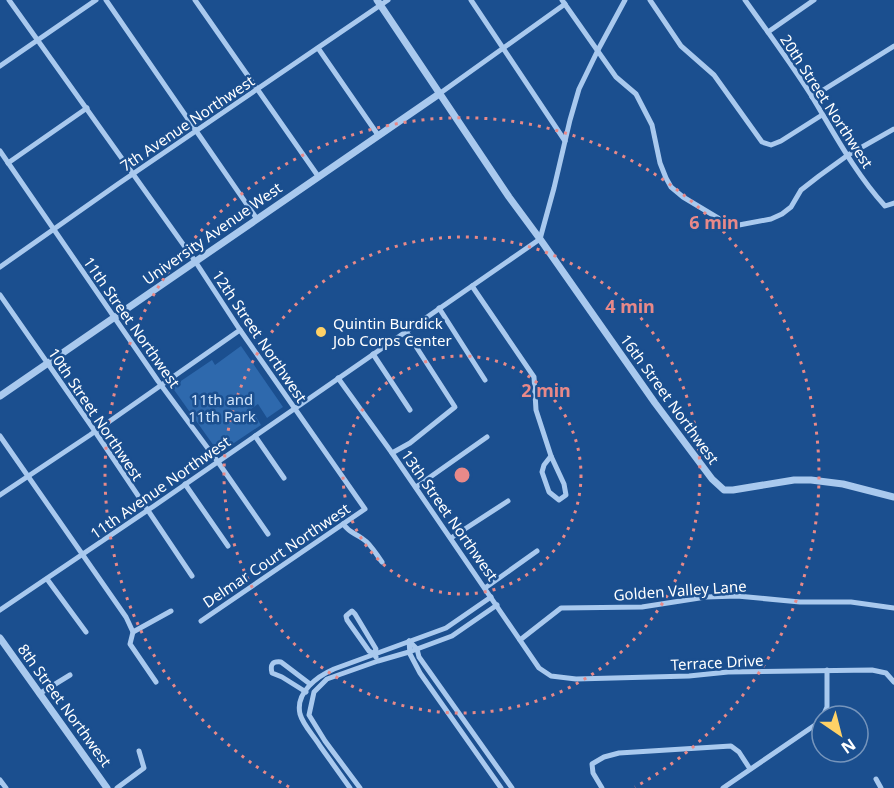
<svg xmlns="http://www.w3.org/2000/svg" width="894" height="788" font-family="'Noto Sans',sans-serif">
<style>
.green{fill:#2e69ad}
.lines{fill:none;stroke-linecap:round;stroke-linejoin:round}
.minor{stroke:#a9c9ee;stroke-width:5}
.tertiary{stroke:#a9c9ee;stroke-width:7}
.ring{fill:none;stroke:#e88989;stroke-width:3;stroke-dasharray:3 6}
.poi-dot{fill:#ffd166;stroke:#1b4f8f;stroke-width:2}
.labels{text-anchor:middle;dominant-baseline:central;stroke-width:5;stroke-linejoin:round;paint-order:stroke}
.street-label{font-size:15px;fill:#fff;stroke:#1b4f8f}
.poi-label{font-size:15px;fill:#fff;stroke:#1b4f8f;text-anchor:start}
.park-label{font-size:15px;fill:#cfe3fa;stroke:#1b4f8f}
.centre{fill:#e88989;stroke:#1b4f8f;stroke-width:3}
.ring-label{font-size:18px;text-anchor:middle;font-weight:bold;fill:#e88989;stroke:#1b4f8f;stroke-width:5;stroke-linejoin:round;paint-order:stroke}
</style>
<rect width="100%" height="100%" fill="#1b4f8f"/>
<path class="green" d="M241 346 283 407 267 418 258 404 251 409 261 425 219 453 172 387 212 360 215 365Z"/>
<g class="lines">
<g class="minor">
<path d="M9 0 195 261 240 330 365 509 201 621"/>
<path d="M106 0 257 219"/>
<path d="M195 0 318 176"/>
<path d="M471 0 565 141"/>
<path d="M562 0 616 77 636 94 652 125 660 163 666 178 671 187 683 197 723 221 739 225 771 219 782 214 791 207 801 190 819 176 848 155 894 129"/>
<path d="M650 0 681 46 714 75 762 142 771 145 781 141 822 115"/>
<path d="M745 0C767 31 790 62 811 95 834 133 855 173 885 206L894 203"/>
<path d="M768 32 814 0"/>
<path d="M318 48 378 135"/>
<path d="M0 66 96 0"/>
<path d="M439 94 565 4"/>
<path d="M812 97 894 46"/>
<path d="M0 151 158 381 218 462 268 534"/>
<path d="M8 163 87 108"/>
<path d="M0 267 118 184 388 0"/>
<path d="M472 286 534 377 536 410 551 456"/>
<path d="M0 295 92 427 192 576"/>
<path d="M439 308 485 380"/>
<path d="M373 354 410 410"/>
<path d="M338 378 392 453 539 668 551 676 576 679 689 676 728 672 872 670 886 673 894 682"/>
<path d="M0 436 126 617 133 632 130 644 156 682"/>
<path d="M255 436 284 478"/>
<path d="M392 453 410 443 455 407 406 331"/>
<path d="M551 456 564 484 566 495 559 500 549 492 542 472 544 465Z"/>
<path d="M185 484 228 546"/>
<path d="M416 487 487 437"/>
<path d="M0 495 90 435 240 330"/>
<path d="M343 524C351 534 353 532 363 539 371 544 376 554 382 562"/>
<path d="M451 538 508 501"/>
<path d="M47 579 86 632"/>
<path d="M485 588 537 551"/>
<path d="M0 610 154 506 540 239 554 188 570 120 579 89 598 50 625 0"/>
<path d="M133 632 171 611"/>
<path d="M520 640 561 608 642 607 706 597 737 596 800 602H851L894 608"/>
<path d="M409 641 417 649 419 657 512 788"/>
<path d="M409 641 410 654 420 673 501 788"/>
<path d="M374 654 369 651 347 620 346 616 352 611 355 614 376 649 374 654 376 657"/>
<path d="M306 692 282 677 272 673C270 665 272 661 281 662L310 684"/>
<path d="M39 694 70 675"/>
<path d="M823 716 827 707V670"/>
<path d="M876 779 881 788"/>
<path d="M0 780 6 788"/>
<path d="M117 788 144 768 139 751"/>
<path d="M350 788C340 774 330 760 320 746 314 736 303 725 300 714 295 692 318 676 334 669L446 628 491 597"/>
<path d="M360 788 325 741 309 715 314 692 327 679 378 661 409 652 452 636 497 605"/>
<path d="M602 788 593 773 592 764 604 757 619 753 731 746 739 752 750 769"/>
<path d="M723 788 818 723 822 717"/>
</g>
<g class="tertiary">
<path d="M377 0 509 197 540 239 655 403 712 479 724 490H733L794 480H811L843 484 894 497"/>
<path d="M0 396 439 94"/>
<path d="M0 638 107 788"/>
</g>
</g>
<g class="ring">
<circle cx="462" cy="475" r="119"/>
<circle cx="462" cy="475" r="238"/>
<path d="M289 787A357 357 0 1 1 635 787"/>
</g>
<circle class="poi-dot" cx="321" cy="332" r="6"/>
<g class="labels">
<g class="street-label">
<text transform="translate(827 101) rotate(57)">20th Street Northwest</text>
<text transform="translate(187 123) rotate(-34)">7th Avenue Northwest</text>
<text transform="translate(212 233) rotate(-35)">University Avenue West</text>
<text transform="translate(132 322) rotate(55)">11th Street Northwest</text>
<text transform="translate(260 336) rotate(56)">12th Street Northwest</text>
<text transform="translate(670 399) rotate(54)">16th Street Northwest</text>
<text transform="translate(96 414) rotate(56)">10th Street Northwest</text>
<text transform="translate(160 487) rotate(-35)">11th Avenue Northwest</text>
<text transform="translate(450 515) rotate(55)">13th Street Northwest</text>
<text transform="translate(276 555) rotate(-34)">Delmar Court Northwest</text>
<text transform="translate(680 590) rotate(-4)">Golden Valley Lane</text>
<text transform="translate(717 662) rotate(-3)">Terrace Drive</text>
<text transform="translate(65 705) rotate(54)">8th Street Northwest</text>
</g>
<g class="poi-label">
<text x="333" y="323">Quintin Burdick<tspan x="333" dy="17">Job Corps Center</tspan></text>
</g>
<g class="park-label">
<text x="222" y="399">11th and<tspan x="222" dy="17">11th Park</tspan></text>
</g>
</g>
<circle cx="462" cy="475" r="9" class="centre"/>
<g class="ring-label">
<text x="714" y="229">6 min</text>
<text x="630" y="313">4 min</text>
<text x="546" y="397">2 min</text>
</g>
<g transform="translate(840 734) rotate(145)"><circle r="28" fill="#1b4f8f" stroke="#7695bc" stroke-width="1.5"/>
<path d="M0-4.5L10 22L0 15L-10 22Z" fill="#ffd166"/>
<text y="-9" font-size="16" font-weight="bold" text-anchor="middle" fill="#ffffff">N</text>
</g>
</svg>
